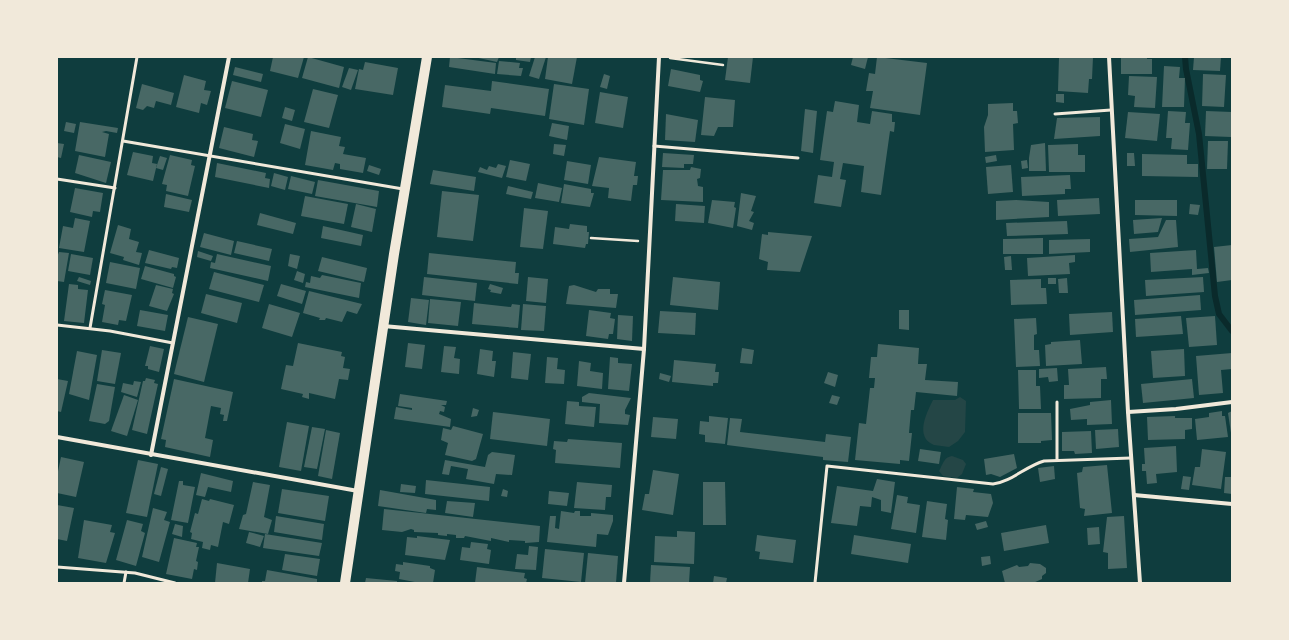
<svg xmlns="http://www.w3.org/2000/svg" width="1289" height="640" font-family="Commissioner,sans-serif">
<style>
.green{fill:#244646}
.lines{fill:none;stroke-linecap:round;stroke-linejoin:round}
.stream{stroke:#0a2a2b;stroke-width:6}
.building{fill:#486865}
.path{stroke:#f1e9da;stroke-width:2.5}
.service{stroke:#f1e9da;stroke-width:3}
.minor{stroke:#f1e9da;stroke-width:4}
.primary{stroke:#f1e9da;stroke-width:10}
</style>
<rect width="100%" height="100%" fill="#0f3d3e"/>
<g class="green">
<path d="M960 397 966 401 965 432 958 441 949 447C944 446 939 446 934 445 914 437 927 412 933 400H955Z"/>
<path d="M952 456 963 460 966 464 962 474 957 478 943 476 939 471C943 464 944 457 952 456Z"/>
</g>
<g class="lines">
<path class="stream" d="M1185 57 1186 69 1199 134 1215 296 1219 314 1232 331"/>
</g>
<g class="building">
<path d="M273 57H304L298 78 270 71Z"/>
<path d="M308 57 344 67 339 88 302 78Z"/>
<path d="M450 57 496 63 495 74 449 67Z"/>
<path d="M474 57H499L497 62Z"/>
<path d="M516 57H531L530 62 516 60Z"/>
<path d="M535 57H546L539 79 529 76Z"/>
<path d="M548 57H577L572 84 545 79Z"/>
<path d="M728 57H753L750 83 725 80Z"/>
<path d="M853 57H868L865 69 851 65Z"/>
<path d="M877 57 927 63 920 115 870 108 873 91H866L869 73 875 74Z"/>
<path d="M1059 57H1093L1092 79H1089L1088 93 1058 91Z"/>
<path d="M1121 57H1147V59H1152V74H1121Z"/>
<path d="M1194 57H1221L1220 71 1193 70Z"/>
<path d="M499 61 520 63 519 68H523L521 76 497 74Z"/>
<path d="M365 62 398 68 393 95 355 89 359 69 363 70Z"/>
<path d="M1164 66 1180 67 1179 78H1185L1184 107H1162Z"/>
<path d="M235 67 263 74 261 82 233 75Z"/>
<path d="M349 68 358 70 351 90 342 87Z"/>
<path d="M671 69 700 75V80L703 81 700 92 668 86Z"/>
<path d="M604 74 610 76 607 89 600 87Z"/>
<path d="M1203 74 1226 75 1224 107 1202 106Z"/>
<path d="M184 75 206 81 204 90 211 91 207 105 201 103 199 113 176 107Z"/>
<path d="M1129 76 1157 77 1155 108 1134 107 1135 96 1128 95Z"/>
<path d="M232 81 268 90 261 117 225 108Z"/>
<path d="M492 81 549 89 545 116 491 108 490 114 442 107 445 85 491 91Z"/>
<path d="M142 84 174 93 171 105 156 101 154 108 147 106 143 110 136 108Z"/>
<path d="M554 84 589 89 584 125 549 119Z"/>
<path d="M313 89 338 95 329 128 304 122Z"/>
<path d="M600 92 628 97 623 128 595 123Z"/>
<path d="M1056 94H1064V103L1056 102Z"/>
<path d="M705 97 735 100 733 127H718L714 136 701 135Z"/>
<path d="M835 101 859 105 857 122 870 124 872 111 892 114V122H895L894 132 890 131 881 195 861 192 864 166 843 163 840 179 846 180 841 207 814 203 818 175 832 177 834 162 820 160 827 111 833 112Z"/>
<path d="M1013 103V111H1017L1018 123 1013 124 1014 150 985 152 984 127 988 115V104Z"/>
<path d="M285 107 295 110 292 121 282 118Z"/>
<path d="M805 109 817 111 813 153 801 151Z"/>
<path d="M1168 111 1186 112 1185 123H1190L1188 150 1171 149 1172 138H1166Z"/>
<path d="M1206 111 1232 112 1231 137 1205 136Z"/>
<path d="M1128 112 1160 114 1157 141 1125 138Z"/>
<path d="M666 114 698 120 695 142 665 140Z"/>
<path d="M1100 117V136L1054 139 1057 118Z"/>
<path d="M66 122 76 124 74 133 64 131Z"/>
<path d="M80 122 118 128 117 133 106 131 102 132 109 134 105 157 75 151Z"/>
<path d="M552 123 569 126 567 140 549 136Z"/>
<path d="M285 124 305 129 300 149 280 143Z"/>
<path d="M224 127 253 134 252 140 258 141 254 157 219 148Z"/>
<path d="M311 131 341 137 339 146 345 147 343 154 366 158 363 173 340 169V164L335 163 333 170 305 165Z"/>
<path d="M1208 141H1228L1227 169H1207Z"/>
<path d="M57 143 64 144 61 158 57 157Z"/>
<path d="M1045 143 1046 171H1029V158L1031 145Z"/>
<path d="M554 144 566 145 564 156 553 154Z"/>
<path d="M1078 144V155H1085V172H1049L1048 145Z"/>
<path d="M133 152 153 156 152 163 157 164 153 181 127 175Z"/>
<path d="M663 153 694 155 693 164H684V168L662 167Z"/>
<path d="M1127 153H1134L1135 166H1127Z"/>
<path d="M1142 154 1187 155V164H1198V177L1142 176Z"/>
<path d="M79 155 111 162 106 183 75 173Z"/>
<path d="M170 155 192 160 191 165 195 166 188 196 166 191 167 185 162 184Z"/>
<path d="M996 155 997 161 986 163 985 157Z"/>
<path d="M160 156 167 158 163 170 156 168Z"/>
<path d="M599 157 636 162 634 176H638L637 185H633L631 201 608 198 609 188 592 186Z"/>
<path d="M510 160 530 164 526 181 506 177Z"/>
<path d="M1027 160 1028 168 1022 169 1021 161Z"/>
<path d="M567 161 591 165 588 184 564 180Z"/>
<path d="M217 163 266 173 265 178 270 179 269 188 215 177Z"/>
<path d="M498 164 506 166 502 178 478 172 480 167 487 170 489 166 496 168Z"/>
<path d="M369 165 381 169 379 175 367 171Z"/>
<path d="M1011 165 1013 192 988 194 986 167Z"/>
<path d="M691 167 701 169 700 178 697 179 698 186 703 187V202L661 200 663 170H690Z"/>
<path d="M433 170 476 177 474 191 430 184Z"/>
<path d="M274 173 288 177 285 190 271 186Z"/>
<path d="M1070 175 1071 189H1065V194L1022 196 1021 177Z"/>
<path d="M291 176 315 182 312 194 288 189Z"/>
<path d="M318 180 379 191 377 207 315 196Z"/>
<path d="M538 183 562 188 559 202 535 198Z"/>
<path d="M564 184 591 189V193H594L590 207 561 203Z"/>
<path d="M508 186 533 192 531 199 506 194Z"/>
<path d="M75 188 103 193 100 212 93 211 92 217 70 212Z"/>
<path d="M442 191 479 195 473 241 437 237Z"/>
<path d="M741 193 756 196 751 211 754 212 749 221 754 223 752 230 737 226Z"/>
<path d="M166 194 192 200 189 212 164 207Z"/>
<path d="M305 196 348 204 344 224 301 216Z"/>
<path d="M1099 198 1100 214 1058 216 1057 200Z"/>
<path d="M712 200 735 202 734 207 736 208 733 228 708 223Z"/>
<path d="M1016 200 1049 202V217L996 220V201Z"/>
<path d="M1135 200H1177V216L1135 215Z"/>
<path d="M356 204 376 209 372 232 351 227Z"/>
<path d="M676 204 705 206 704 223 675 221Z"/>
<path d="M1190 204 1200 205 1198 215 1189 214Z"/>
<path d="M524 208 548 211 543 249 520 247Z"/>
<path d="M260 213 296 223 293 234 257 225Z"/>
<path d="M75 218 90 221 84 252 59 248 63 226 73 228Z"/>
<path d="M1162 218 1158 232 1134 234 1133 220Z"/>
<path d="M1166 220H1176L1178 247 1130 252 1129 239 1158 237Z"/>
<path d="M1067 221 1068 234 1007 236 1006 223Z"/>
<path d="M570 224 587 226V232H589L588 244H586L585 248 553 244 555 227 569 229Z"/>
<path d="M118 225 131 229 129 239 139 242 136 252 142 253 139 265 123 260 124 257 110 253Z"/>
<path d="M323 226 363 235 361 246 321 238Z"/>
<path d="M768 232 812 236 800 272 767 270 768 262 759 259 762 234 768 235Z"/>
<path d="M204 233 234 241 231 255 200 247Z"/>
<path d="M1043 238V254H1003V239Z"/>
<path d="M1090 239V252L1049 254V240Z"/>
<path d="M237 241 272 249 269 261 234 253Z"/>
<path d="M1232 245V280L1217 282 1214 247Z"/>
<path d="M149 250 179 258 177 268 172 267 171 269 145 263Z"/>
<path d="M1196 250 1197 269 1208 268 1209 273 1192 275V269L1151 272 1150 253Z"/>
<path d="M198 251 213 256 211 261 197 257Z"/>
<path d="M59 252 69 253 64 282 57 281V257Z"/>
<path d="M429 253 516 262 515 273H519L518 284 427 274Z"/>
<path d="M71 254 93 258 90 275 68 271Z"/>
<path d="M217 254 271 266 268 281 210 268 211 262 215 263Z"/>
<path d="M290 254 300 256 297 269 288 266Z"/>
<path d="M1075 255V262L1069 263 1070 274 1028 276 1027 258Z"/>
<path d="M1011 256 1012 270H1005L1004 257Z"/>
<path d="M322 257 367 268 364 282 318 271Z"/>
<path d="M110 262 140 268 136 289 106 283Z"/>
<path d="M145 266 174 274V276L176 277 173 288 141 279Z"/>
<path d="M297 271 305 274 303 283 294 280Z"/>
<path d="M214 272 264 285 259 302 209 289Z"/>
<path d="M322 275 361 283 359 298 305 287 306 282 310 283 311 276 320 278Z"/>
<path d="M79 277 91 281 90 285 77 281Z"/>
<path d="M424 277 477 283 475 301 422 295Z"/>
<path d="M528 277 548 279 546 303 526 301Z"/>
<path d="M673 277 720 282 718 310 670 305Z"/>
<path d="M1203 277 1204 292 1146 296 1145 280Z"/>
<rect x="1048" y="278" width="8" height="6"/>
<path d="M1067 278 1068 293H1059L1058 279Z"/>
<path d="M1041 279V288H1046L1047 304 1011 305 1010 280Z"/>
<path d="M69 284 78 285V289L88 290 84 323 64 321Z"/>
<path d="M281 284 306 291 302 304 277 296Z"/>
<path d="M490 284 503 288 501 294 490 292 491 290 488 289Z"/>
<path d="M156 285 173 289 172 293 174 294 167 311 149 306Z"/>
<path d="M574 285 596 292 598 289H610V294H618L616 308 566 304 569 286Z"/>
<path d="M105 290 132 295 126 321 119 320 118 325 102 322 105 305 102 304Z"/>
<path d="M309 291 362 304 357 314 347 311 342 322 326 318 325 320H319L320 318 303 313Z"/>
<path d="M206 294 242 303 237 323 201 313Z"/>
<path d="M1200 295 1201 310 1135 315 1134 300Z"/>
<path d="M411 298 429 300 426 325 408 322Z"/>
<path d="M430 299 461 302 458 326 428 323Z"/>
<path d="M474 303 511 307 512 304 520 305 518 328 472 324Z"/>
<path d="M269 304 300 313 292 337 262 328Z"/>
<path d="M523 304 546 306 544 331 521 330Z"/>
<path d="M140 310 168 315 165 331 137 326Z"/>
<path d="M589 310 611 313 610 318 615 319 613 334H609L608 339 586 336Z"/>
<path d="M899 310H909V330L899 329Z"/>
<path d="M660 311 696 313 695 335 658 333Z"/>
<path d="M1112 312 1113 332 1070 335 1069 314Z"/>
<path d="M618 315 633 316 632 341 617 339Z"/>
<path d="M1181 316 1183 334 1136 337 1135 319Z"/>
<path d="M1215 316 1217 345 1189 347 1186 318Z"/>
<path d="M188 317 218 324 204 382 174 374Z"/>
<path d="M1036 318 1037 334 1034 335V350H1039L1040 366 1016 367 1014 319Z"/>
<path d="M1080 340 1082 364 1046 366 1045 345 1051 344V342Z"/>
<path d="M298 343 342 352 341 356 345 357 343 368 350 369 348 380 339 379 335 399 309 393V399L302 397 303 394 281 389 286 365 293 366Z"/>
<path d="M408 343 425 345 422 369 405 367Z"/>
<path d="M878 344 919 348 918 364H927L925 380 958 382 957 396 916 392 914 410H911L909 433H912L909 461 900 460V464L855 460 859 423 866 424 870 388H874L875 378H869L871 357H877Z"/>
<path d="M150 346 164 349 159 372 148 369V366H145Z"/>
<path d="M444 346 456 347 454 358 460 359 459 374 441 372Z"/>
<path d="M742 348 754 350 752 364 740 363Z"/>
<path d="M480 349 493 351 492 361H496L494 377 477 374Z"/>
<path d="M1184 349 1185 376 1153 378 1151 351Z"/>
<path d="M102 350 121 353 115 384 97 381Z"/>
<path d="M77 351 97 355 89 400 69 394Z"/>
<path d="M513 352 531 354 528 380 511 378Z"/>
<path d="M1232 353V369L1221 370 1223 393 1199 395 1196 356Z"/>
<path d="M547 357 558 358 557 369 565 370 564 384 545 383Z"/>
<path d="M610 357 618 358V363L632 364 629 391 608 389Z"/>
<path d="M674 360 716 364 715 372H719L718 383H713V386L672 382Z"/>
<path d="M579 361 591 363 590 371 603 373 602 389 577 386Z"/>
<path d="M1106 367 1107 379H1101V398L1064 399V385H1069L1068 369Z"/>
<path d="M1057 368 1058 381 1049 382 1048 377 1039 378V369Z"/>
<path d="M1018 370H1036V386H1040L1041 409H1019Z"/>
<path d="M828 372 838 375 835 387 824 383Z"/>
<path d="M660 373 671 376 669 382 659 379Z"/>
<path d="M146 378 155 380 154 383 158 384 147 434 132 430 143 381H145Z"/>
<path d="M57 379 68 381 61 412 57 411Z"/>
<path d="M174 379 233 392 227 421H223L224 415 220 414 221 408 211 406 205 438 213 440 210 457 165 447 166 440 161 439Z"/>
<path d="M1192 379 1194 398 1143 403 1141 384Z"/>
<path d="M134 381 141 382 137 397 121 392 123 383 133 385Z"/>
<path d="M97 384 115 387 109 421 105 424 89 421Z"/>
<path d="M589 393 631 398 625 410V414L630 415 628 425 599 423 600 404 582 402V397Z"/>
<path d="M400 394 447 401 446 405H441L445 407 444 412 440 411 439 414 451 419 450 427 394 419 396 407 412 410V408L398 406Z"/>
<path d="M124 395 138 400 127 436 111 431Z"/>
<path d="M832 395 840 397 837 405 829 403Z"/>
<path d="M1111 400 1112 424 1087 425V419L1071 420 1070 409 1090 405V402Z"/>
<path d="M567 401 579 402V406L596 407 594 427 565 424Z"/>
<path d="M473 408 479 410 477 416 471 417Z"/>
<path d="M1222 411V416H1225L1228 437 1197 440 1195 419 1209 417V413Z"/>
<path d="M1232 411V433H1231L1228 413Z"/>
<path d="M493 412 550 419 547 446 490 439Z"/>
<path d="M1018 413H1051L1052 440 1041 441V443H1018Z"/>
<path d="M709 416 728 418 725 444 705 442V435L699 434 700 421 709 422Z"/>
<path d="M1175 416V418H1192V429L1185 430V439L1148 440 1147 417Z"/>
<path d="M653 417 678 419 676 439 651 437Z"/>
<path d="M730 418 742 419 740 432 825 442 826 434 851 437 848 462 823 460V457L727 445Z"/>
<path d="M287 422 309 426 301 471 279 467Z"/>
<path d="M453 426 483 434 476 459 472 461 445 455 448 443 441 440 443 428 451 430Z"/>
<path d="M312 427 325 429 317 469 304 467Z"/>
<path d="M1118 429 1119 447 1096 449 1095 430Z"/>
<path d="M326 430 340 433 332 479 318 476Z"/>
<path d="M1091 431 1092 453 1075 454 1074 451H1062V432Z"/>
<path d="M568 439 622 443 620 468 555 463 556 450 553 449 554 441 567 442Z"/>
<path d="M1176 446 1177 472 1156 474 1157 483 1147 484 1146 471H1142V464H1145L1144 448Z"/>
<path d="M920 449 941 452 939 464 918 461Z"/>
<path d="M1202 449 1226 452 1221 489 1192 485 1195 467H1200Z"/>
<path d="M492 452 515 455 512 475 496 474 494 484 466 479 468 469 451 466 449 475 442 474 445 460 485 467 488 455Z"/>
<path d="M1014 454 1017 468 1000 477 991 474 986 475 984 459Z"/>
<path d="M61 457 84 462 76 497 57 493V476Z"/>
<path d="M138 460 158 464 147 517 126 513Z"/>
<path d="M1107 465 1112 513 1084 516 1085 509 1080 508 1077 473 1082 472 1083 467Z"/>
<path d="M1054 466 1055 479 1040 482 1038 468Z"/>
<path d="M161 467 168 469 161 496 154 494Z"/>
<path d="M653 470 679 474 673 515 642 510 645 494H649Z"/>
<path d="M201 473 233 481 231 492 208 487 205 497 196 495Z"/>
<path d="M1183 476 1191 477 1189 490 1181 489Z"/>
<path d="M1225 477H1232V494L1224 493Z"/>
<path d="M877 479 895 482 891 513 881 511V500L872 497 871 507 860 506 857 526 831 523 837 486 873 491Z"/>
<path d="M426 480 490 487 489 501 425 494Z"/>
<path d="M179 481H183V485L195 487 188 523 171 520Z"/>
<path d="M253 482 270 485 264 517 272 520 268 534 239 529 243 515 246 514Z"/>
<path d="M577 482 612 485 611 497H606L605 510 574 508Z"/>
<path d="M703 482H725L726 525H703Z"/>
<path d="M401 484 416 486 415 493 400 492Z"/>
<path d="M957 487 974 489 973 492 991 494 993 503 988 517 966 515 965 520 954 519Z"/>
<path d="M282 489 329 496 325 521 278 513Z"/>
<path d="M503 489 508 491 507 497 501 496Z"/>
<path d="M380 490 436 500V510L427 509 426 513 378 506Z"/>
<path d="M549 491 569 493 567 506 548 504Z"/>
<path d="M897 495 908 497 907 503 920 505 916 533 891 529Z"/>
<path d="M202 499 209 501 210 499 234 505 229 524 223 522 218 547 211 545 210 550 202 548 203 542 191 539 192 533 190 532 195 513 198 514Z"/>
<path d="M447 501 475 503 473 517 445 513Z"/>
<path d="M927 501 947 504 945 519 948 520 946 540 922 537Z"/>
<path d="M57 505 74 508 67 541 57 539Z"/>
<path d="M153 508 167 512 164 520 170 522 159 562 142 557Z"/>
<path d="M384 509 540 526 539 542 525 543V541L509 540V542L491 538V541L465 536 464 538H456V535L447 534V536L438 535V533L414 532V530L411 529 402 532 382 530Z"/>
<path d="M561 511 574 513 575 511H580V516H591V513L613 515V521L608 535 597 534 596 547 547 542 550 516H556L555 528 559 529Z"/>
<path d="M276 516 324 524 322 540 274 532Z"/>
<path d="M1124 516 1127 568 1108 569V553L1103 552 1107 517Z"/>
<path d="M84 520 112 525 110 532 115 533 106 563 78 558Z"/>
<path d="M127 520 143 524 141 531 145 533 136 566 116 560Z"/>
<path d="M986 521 988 527 977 530 975 524Z"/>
<path d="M175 524 183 526 182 537 172 534Z"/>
<path d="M1046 525 1049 543 1004 551 1001 533Z"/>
<path d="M1099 527 1100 544 1088 545 1087 528Z"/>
<path d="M677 531 695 532 694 564 654 562 655 536 677 537Z"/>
<path d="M249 532 264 536 260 547 246 543Z"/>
<path d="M265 534 322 543 319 556 263 548Z"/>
<path d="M757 535 796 540 793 563 759 559 760 552 755 551Z"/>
<path d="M854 535 911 544 908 563 851 554Z"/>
<path d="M417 536 450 540 445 560 405 555 407 537 417 538Z"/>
<path d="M174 538 197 543 196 547H199L196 561 198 562 197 570 194 569 192 579 166 574Z"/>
<path d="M471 542 488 544 487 549 491 550 489 564 460 560 462 547 470 548Z"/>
<path d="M529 546 538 547 536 570 515 569 517 554 528 555Z"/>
<path d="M545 549 584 553 581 582 542 578Z"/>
<path d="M588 553 618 556 616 583H585Z"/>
<path d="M285 554 320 559 317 576 282 570Z"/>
<path d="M990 556 991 564 982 566 981 557Z"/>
<path d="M403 562 430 566V568L435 570 433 583H420L399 579 400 572 395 571 396 564 403 565Z"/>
<path d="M217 563 250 569 248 583H215Z"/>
<path d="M1030 563 1040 564 1046 568V573L1042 576V579L1033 583H1005L1002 571 1017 565 1019 567 1028 566Z"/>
<path d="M651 565 690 567 689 583H650Z"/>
<path d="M477 567 525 573 524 578 527 579 526 583H475Z"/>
<path d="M267 570 317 579V583H262V581H265Z"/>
<path d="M714 576 727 578 726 583H713Z"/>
<path d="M366 578 397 581V583H365Z"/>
</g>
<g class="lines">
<g class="path">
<path d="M670 58 723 65"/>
<path d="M591 238 638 241"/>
</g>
<g class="service">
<path d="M1055 114 1111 110"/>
<path d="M123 141 403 189"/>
<path d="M654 146 798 158"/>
<path d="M57 179 115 188"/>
<path d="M57 325 110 331 173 343"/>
<path d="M90 328 137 57"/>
<path d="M1057 460V402"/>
<path d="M57 567 135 573 175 583"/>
<path d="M124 583 126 572"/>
<path d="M815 583 827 466 993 484C1011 482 1026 466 1044 461L1131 458"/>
</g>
<g class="minor">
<path d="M1109 57 1128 412 1140 583"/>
<path d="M383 326 644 349"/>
<path d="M1128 412 1176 409 1232 402"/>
<path d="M57 437 358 491"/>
<path d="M151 455 229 57"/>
<path d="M1134 495 1232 504"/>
<path d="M624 583 644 349 659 57"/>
</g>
<path class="primary" d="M345 583 394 254 427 57"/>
</g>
<rect width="1289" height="640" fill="none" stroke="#f1e9da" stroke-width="116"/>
</svg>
